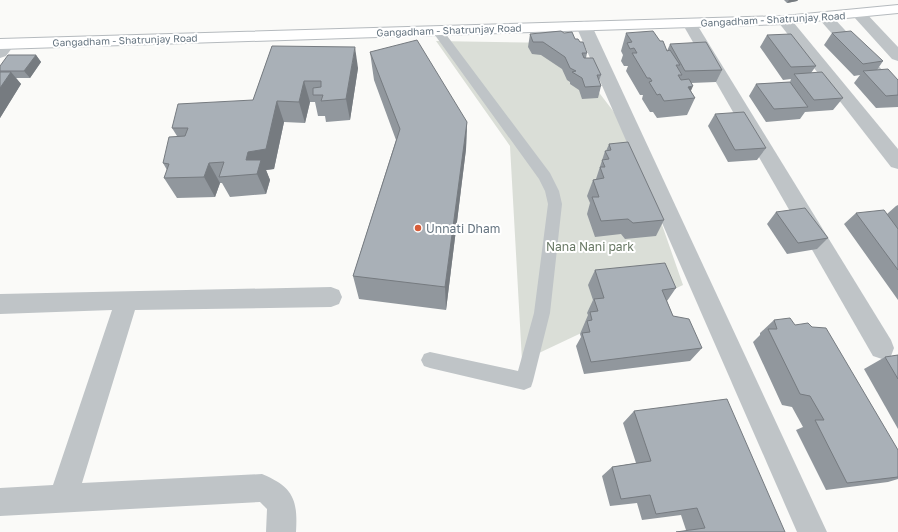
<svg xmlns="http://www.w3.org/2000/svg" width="898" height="532" font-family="'Golos Text',sans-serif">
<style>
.green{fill:#daded7}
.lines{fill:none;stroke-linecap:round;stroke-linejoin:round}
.primary-casing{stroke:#b5babe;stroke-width:2}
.lane{fill:#bfc4c7;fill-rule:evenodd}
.street{fill:#bfc4c7;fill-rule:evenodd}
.primary{fill:#fff;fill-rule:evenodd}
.wall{fill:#91979d}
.shaded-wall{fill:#767b80}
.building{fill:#a9b0b7;stroke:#767b80}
.poi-dot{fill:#d85d39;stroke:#fff;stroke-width:1.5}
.labels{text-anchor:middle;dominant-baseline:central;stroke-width:4;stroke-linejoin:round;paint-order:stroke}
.far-street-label{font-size:10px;fill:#667581;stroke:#fff}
.poi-label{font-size:12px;fill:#667581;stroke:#fff;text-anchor:start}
.park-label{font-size:12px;fill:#697965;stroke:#fff}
</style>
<rect width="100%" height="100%" fill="#fafaf8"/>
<path class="green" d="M436 41 561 43 630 133 683 285 522 361 510 146Z"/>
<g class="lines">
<defs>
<path id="primary" d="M898 5V13L784 24 0 49V39L784 16Z"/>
</defs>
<use href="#primary" class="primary-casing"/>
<path class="lane" d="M438 28 442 29 550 173 559 191 562 204 550 313 533 381 531 387 524 390 430 368 424 366 421 360 424 354 430 352 518 371 534 313 548 204 545 191 539 179 432 31Z"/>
<g class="street">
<path d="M859 10 864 11 898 47V61L892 59 854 17 852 14 854 11Z"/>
<path d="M825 13 830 14 898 87V104L892 102 820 20 818 17 820 14Z"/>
<path d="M784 16 789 17 898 149V169L891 167 779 23 777 20 779 17Z"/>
<path d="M689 19 694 20 696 23 891 340 894 348 891 356 882 359 873 356 682 23 684 20Z"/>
<path d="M584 21 589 23 592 26 827 532H797L576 26 579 23Z"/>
<path d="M7 39 13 41 15 44 6 56 0 58V43Z"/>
<path d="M331 287 339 290 342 297 339 304 331 307 135 310 82 483 262 474C293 487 298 499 296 532H266L267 509 260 502 0 516V488L53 485 112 310 0 314V294Z"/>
</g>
<use href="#primary" class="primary"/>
</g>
<g class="wall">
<path d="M784 0H798L797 1 787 3Z"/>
<path d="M626 33 660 41 667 51 670 44 722 70 716 82 691 83V91L695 98 687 115 657 118 653 112H650L642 99 643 95H640L626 71 628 66H624L621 61 623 55 621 51Z"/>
<path d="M832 33 883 61 877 70 898 80V107L876 108 854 83 860 75 854 76 824 45Z"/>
<path d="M530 34 575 39 580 42 587 53 586 58 601 75 599 81 601 86 598 98 582 99 579 90 570 84V82L567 80 562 69 541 55 532 54 528 47Z"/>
<path d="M767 35 816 66 811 73 843 98 833 110 805 112 800 119 766 122 749 96 756 84 790 82 791 79 783 80 760 47Z"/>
<path d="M272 46 358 68 350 120 326 122 325 116H318L315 102H310L305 123 284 122 274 169 266 170 270 180 266 194 230 197 222 183H220L215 197 177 198 164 178 167 170 163 163 177 136 172 128 253 100Z"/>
<path d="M370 52 467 122 466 149 446 310 359 299 353 276 396 140 374 80Z"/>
<path d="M36 55 41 62 30 78H16L21 84 0 118V66Z"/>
<path d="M715 114 766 148 757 160 728 162 708 126Z"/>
<path d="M609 144 664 220 656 236 625 239 621 234 595 237 587 214 590 203 587 196 593 180 596 179 605 151H606Z"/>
<path d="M898 205V300L844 224 856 213 887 214 896 206Z"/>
<path d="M776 212 828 238 817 249 787 254 767 224Z"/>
<path d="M595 270 676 288 667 301 673 316 702 348 690 361 584 374 576 346 581 337 580 334 588 315 587 313 593 300 588 285Z"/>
<path d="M774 320 795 325 898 450V479L888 482 826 490 796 430 803 427 792 407 782 405 753 342 760 335V333Z"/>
<path d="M898 355V429L864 369 885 357Z"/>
<path d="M634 411 785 532 686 530 681 515 642 520 637 503 610 506 602 476 612 467 636 463 623 423Z"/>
</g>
<g class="shaded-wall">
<path d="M789 0H798L797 1 787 3Z"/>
<path d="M355 47 358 68 350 120 346 99Z"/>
<path d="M36 55 41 62 30 78 24 71Z"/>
<path d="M11 72 21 84 0 118V88Z"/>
<path d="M304 81 310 102 305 123 299 102Z"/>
<path d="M693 86 688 98V87Z"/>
<path d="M277 101 284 122 274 169 266 170 270 180 266 194 257 174 246 160 248 152Z"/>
<path d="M467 122 466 149 446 310 445 287Z"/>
<path d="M209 163 220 183 215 197 204 177Z"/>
</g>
<g class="building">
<path d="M561 31 564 33 572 32 575 39H578L580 42H583L587 53H582L584 58H593L601 75H597L601 86 585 87 582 78 572 72 576 71 570 68 565 57 543 42H533L530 34Z"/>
<path d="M653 31 660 41H663L667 51 670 50 680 65H676L682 75H678L681 80 689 79 693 86 688 87 695 98 664 101 660 94 657 95 649 82 652 81 650 78H647L632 53H637L634 48 630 49 627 43 632 42 626 33Z"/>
<path d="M851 31 883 61 863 64 832 33Z"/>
<path d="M791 34 816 66 791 67 767 35Z"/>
<path d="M417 40 467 122 445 287 353 276 400 129 370 52Z"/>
<path d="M706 42 722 70 685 71 670 44Z"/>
<path d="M272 46 355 47 346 99 321 101 323 95H313V88L321 87V81H304L299 102 277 101 266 149 248 152 246 160H261L257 174 219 177 224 162 209 163 204 177 164 178 169 164 163 163 169 137 185 136 188 128H172L178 104 253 100Z"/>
<path d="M8 55H36L24 71H0V66Z"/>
<path d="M888 69 898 80V95L886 96 863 71Z"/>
<path d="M0 72H11L0 88Z"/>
<path d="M822 72 843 98 814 100 794 74Z"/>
<path d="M790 82 808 107 774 109 756 84Z"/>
<path d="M744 112 766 148 735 150 715 114Z"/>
<path d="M628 142 664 220 633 223 628 219 601 221 592 197H599L593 180 604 178 600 167H605L602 160 609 159 605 151 611 150 609 144Z"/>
<path d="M805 208 828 238 798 243 776 212Z"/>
<path d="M884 210 898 229V270L856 213Z"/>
<path d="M665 263 676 288 662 290 673 316 689 319 702 348 591 362 582 333 590 332 587 321 592 320 590 312 598 311 594 299 604 298 595 270Z"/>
<path d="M790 318 795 325 808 323 812 327 826 328 898 450V477L847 483 815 420H824L810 396 800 394 768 329H777L774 320Z"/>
<path d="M898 355V379L885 357Z"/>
<path d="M727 399 785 532H676L705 528 697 508 656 514 650 495 621 499 612 467 651 461 634 411Z"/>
</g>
<circle class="poi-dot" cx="418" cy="228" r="4"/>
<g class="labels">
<g class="far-street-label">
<text transform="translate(773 19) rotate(-3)">Gangadham - Shatrunjay Road</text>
<text transform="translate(449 30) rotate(-2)">Gangadham - Shatrunjay Road</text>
<text transform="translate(125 40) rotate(-2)">Gangadham - Shatrunjay Road</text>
</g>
<g class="poi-label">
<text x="426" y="228">Unnati Dham</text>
</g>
<g class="park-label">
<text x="590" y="246">Nana Nani park</text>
</g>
</g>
</svg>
